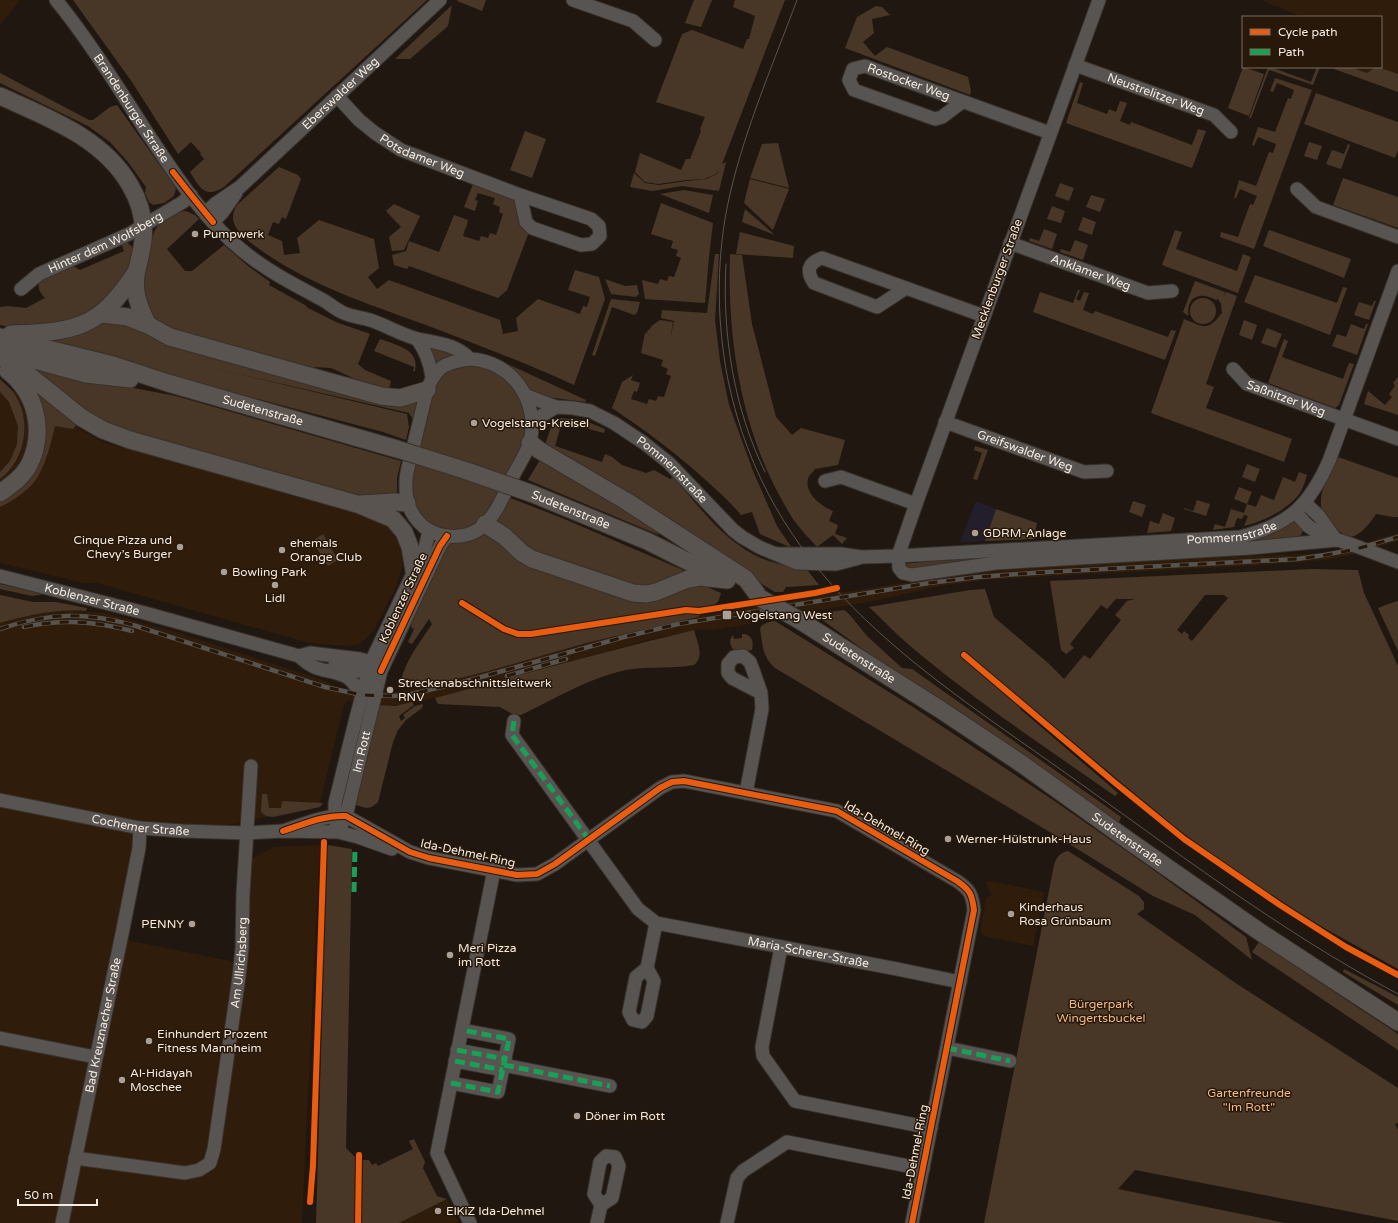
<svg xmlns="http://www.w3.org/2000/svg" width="1398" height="1223" font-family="'Varela Round',sans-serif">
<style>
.built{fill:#2f1c0a}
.industrial{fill:#231e2b}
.green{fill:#483727;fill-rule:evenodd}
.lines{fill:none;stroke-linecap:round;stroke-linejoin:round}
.minor-casing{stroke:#38312b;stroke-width:15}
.major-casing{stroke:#38312b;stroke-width:19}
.minor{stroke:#585451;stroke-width:13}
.major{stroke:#5a5450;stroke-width:17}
.tram{stroke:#57534e;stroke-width:1}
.rail-casing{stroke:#57534e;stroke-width:4.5}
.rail{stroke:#271809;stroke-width:3;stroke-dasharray:9;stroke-linecap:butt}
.major-bridge-casing{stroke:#38312b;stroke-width:19;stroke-linecap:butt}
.major-bridge{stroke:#5a5450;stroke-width:17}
.quiet{stroke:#1a9f57;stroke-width:5;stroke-dasharray:10 5;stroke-linecap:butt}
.cycleway-casing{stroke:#271809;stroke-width:8}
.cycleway{stroke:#e95d12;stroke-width:6}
.poi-dot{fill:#aaa097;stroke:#271809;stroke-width:1.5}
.labels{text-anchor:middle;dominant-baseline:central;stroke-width:3;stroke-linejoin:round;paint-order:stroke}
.street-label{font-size:12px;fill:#f4eae0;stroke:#271809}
.poi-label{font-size:12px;fill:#f4eae0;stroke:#271809;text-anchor:start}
.park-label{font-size:12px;fill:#efba88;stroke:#271809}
</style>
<rect width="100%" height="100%" fill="#201810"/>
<g class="built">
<path d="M0 0H20L0 25Z"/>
<path d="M1261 0H1398V85L1346 67H1381V17H1302Z"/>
<path d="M0 383 102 442 369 517 388 526 402 546V567L396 587 374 630 360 644 347 646 319 644 306 642 97 583H84L0 563Z"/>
<path d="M1398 533V541L1356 554 1325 560 1246 566 1049 576 984 580 941 586 873 601 750 622V624L713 630H694L644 641 512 678 435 698 410 704 383 706 348 701 344 705 319 806 227 825 142 823 126 940 235 962H247L252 859 273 847 320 845 302 1223H0V623L40 613 65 610 105 613 180 633 325 681 349 692H397L485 672 586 643 698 617 714 611 815 595 853 591 895 584 965 574 1032 568 1174 559 1324 553 1347 548Z"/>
<path d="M990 881 1044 892 1033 946 984 936 980 930 986 898 992 895 986 883Z"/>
<path d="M447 1199 459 1223H399L447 1200Z"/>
</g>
<path class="industrial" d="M976 501 996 509 985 541 960 542Z"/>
<g class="green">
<path d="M73 0H427L224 187C205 199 200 188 190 172L204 159 200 154 201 153 191 142 178 154 132 82Z"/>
<path d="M458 0H486L482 11 457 1Z"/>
<path d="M694 0H712L701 27 685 23Z"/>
<path d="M735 0H785L722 164 726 162 719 191 682 186 652 191 630 187 634 173 645 183 659 185 687 181 706 179 717 174 719 169 716 174 704 179 687 180 658 184 645 182 635 172 640 153 681 170 686 159H690L701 131 700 129 705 117 656 102 682 34 692 30 743 49 747 39H749L755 16 733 7Z"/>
<path d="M452 5 448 26 410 59H395Z"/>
<path d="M876 6 882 7 890 15 872 19 874 33 863 42 875 56 887 47 968 77 971 91 970 95 845 48 857 17Z"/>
<path d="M1243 67 1264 74 1249 116 1228 108Z"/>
<path d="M1268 67H1271L1311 82 1317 67H1320L1313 85 1269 70 1251 118H1249Z"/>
<path d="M1334 67H1350L1367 73 1376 67H1378L1398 74V92L1334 69Z"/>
<path d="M0 73 89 120H93L110 107 117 105 176 188 174 196 164 203 153 205 149 202 145 193 146 187 128 162 110 142 88 126 0 83Z"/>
<path d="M1275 78 1312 90 1254 249 1220 237 1221 232 1238 237 1250 204 1253 205 1257 196 1240 189 1236 198H1234L1239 180 1256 186 1269 152 1273 153 1276 144 1258 137 1254 146 1252 145 1258 127 1275 132 1288 98 1291 99 1294 90 1277 83 1273 92 1270 91Z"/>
<path d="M1080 82 1083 83 1077 103 1107 114 1109 109 1116 112 1120 101 1127 103 1120 121 1130 125 1131 122 1192 145 1198 129 1206 131 1192 168 1066 123Z"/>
<path d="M1316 93 1398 122V150L1395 158 1304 124Z"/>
<path d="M525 131 546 139 532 178 510 170Z"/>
<path d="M1309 142 1322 146 1317 160 1304 156Z"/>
<path d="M778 143 789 188 750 178 762 144Z"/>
<path d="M1348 144 1350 145 1341 169 1326 164 1332 150 1344 154Z"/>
<path d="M279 167 298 175 301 179 286 219 282 217 279 224 273 222 268 235 282 241 284 255 300 253 297 238 319 220 374 239 379 268 368 277 377 289 389 280 500 320 503 334 518 331 516 318 538 299 580 314 583 306 587 307 590 297 568 290 575 270 599 277 605 299 574 385C528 364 481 346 434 328 378 307 318 289 268 255 258 248 245 240 238 230 231 222 232 213 237 205Z"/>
<path d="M1343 178 1398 197V228L1333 205Z"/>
<path d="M750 179 789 189 773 230 744 203Z"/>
<path d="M1060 183 1074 188 1069 201 1055 196Z"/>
<path d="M473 184 514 198 529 232 507 290 498 298 409 266 407 269 394 265 392 255 406 251 409 241 439 252 454 215 468 220 466 228 465 229 463 236 479 241 481 236 488 238 490 233 496 235 503 214 499 212 500 207 493 204 495 198 478 193 475 200 478 201 475 211 464 207Z"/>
<path d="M684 190 713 195 709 213 660 194Z"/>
<path d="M1091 195 1105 199 1100 212 1086 207Z"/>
<path d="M661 203 713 223 709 257 705 303 645 299 642 280 658 284 660 279 667 281 669 276 674 277 681 258 676 256 678 250 671 248 673 241 651 234Z"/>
<path d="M394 204 420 216 404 250 392 251 389 237 401 227 386 211Z"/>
<path d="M1052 206 1065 211 1061 223 1047 219Z"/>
<path d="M745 209 775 235 742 222Z"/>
<path d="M186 211 195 215 199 219 167 249 185 271H192L224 245 248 266 270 282 269 285 305 305 308 308 336 322 370 334 358 364 365 370 391 381 389 389 373 387 331 368 291 366 174 334 157 324 144 311 141 280 154 232 160 222 177 212Z"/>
<path d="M1083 217 1096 222 1092 235 1078 230Z"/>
<path d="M1044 229 1057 234 1052 249 1029 241 1030 238 1039 241Z"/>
<path d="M1175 230 1182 232 1176 249 1237 271 1243 254 1251 257 1238 293 1162 265Z"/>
<path d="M1269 230 1351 259 1344 278 1263 246Z"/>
<path d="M740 232 794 246 793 258 736 254Z"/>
<path d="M1075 240 1088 245 1083 260 1060 252 1061 249 1070 252Z"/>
<path d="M126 241 132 247 133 258 127 276 116 294 78 322 26 330 0 325V307L8 306 26 308 45 298C38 291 37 286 41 276L70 264 80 270 124 251 121 243Z"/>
<path d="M715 254H719L715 320 720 361 729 405 753 471 777 526 792 548 760 534 752 512 741 515C729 500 714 488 700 475 672 450 643 429 612 408L622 382 633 375 631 380 640 383 637 392 634 391 631 399 647 404 649 399 656 401 658 396 664 397 671 376 666 374 668 369 661 366 663 360 641 353 645 333 660 338 646 333 653 325 660 320 673 322 670 340 674 321 661 318 662 310 707 313Z"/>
<path d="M730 254 742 255 752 324 776 417 792 435 801 428 845 440 838 465 815 469C814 471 811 474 809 476 802 492 821 506 833 511L829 521 838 525 835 534 847 538 842 544 833 535 817 547C809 538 800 529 793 519 743 440 727 347 730 254Z"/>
<path d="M1255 275 1337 303 1343 287 1347 288 1330 335 1244 302Z"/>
<path d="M605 279 625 286 637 285 639 294 636 297 611 294Z"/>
<path d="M1195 281 1225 292 1223 296 1226 292 1237 296 1206 384 1214 387 1206 408 1292 439 1284 462 1151 413 1184 319C1204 327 1207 332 1222 313L1221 304 1218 299 1216 300C1207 295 1195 293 1190 303 1187 307 1189 312 1188 316L1183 312Z"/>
<path d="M1078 290H1080L1076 299 1080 301 1084 292 1089 293 1083 310 1093 314 1095 311 1168 337 1171 330 1176 331 1165 360 1033 312 1040 292 1073 303Z"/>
<circle cx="1203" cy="311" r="13"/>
<path d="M611 299 640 302 637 313 634 315 612 307 595 356 592 355Z"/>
<path d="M1374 301H1376L1369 320 1354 315 1359 302 1372 306Z"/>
<path d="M117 319 153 337 421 397 415 423 409 413 208 367 407 414 409 427 406 440 383 432 33 340 104 320Z"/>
<path d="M1244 320 1257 325 1252 340 1239 335Z"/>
<path d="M1351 324 1364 329 1366 324H1368L1357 355 1332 346 1337 334 1346 337Z"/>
<path d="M1267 328 1282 334 1276 348 1261 343Z"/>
<path d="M380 339C396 345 420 349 415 371H413L414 367 374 351Z"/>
<path d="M1284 339 1288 341 1282 357 1343 379 1349 363 1354 364 1339 405 1335 408 1268 383Z"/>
<path d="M424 342 461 355 434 368Z"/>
<path d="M19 362 96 381 176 396 401 461 397 478V498L367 500 104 425Z"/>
<path d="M505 363 586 400 585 402 547 397 532 391 504 364Z"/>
<path d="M466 364 487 367 505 376 517 389 528 422 526 438 491 508 480 521 464 530 445 531 430 524 419 514 412 498 411 477 432 389C442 373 448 369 466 364Z"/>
<path d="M1398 377V415L1364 404 1368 391 1385 405 1392 397 1389 394 1395 386 1393 383Z"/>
<path d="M0 379C6 385 13 390 17 398 31 424 25 460 0 479V472L10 461 17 444 18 426 9 402 0 392Z"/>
<path d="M31 384 80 421 73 429 55 426C51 442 47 461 38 476 31 489 13 501 0 507V500L30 471Z"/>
<path d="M558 418 583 420 605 429 604 433 562 422 555 446 602 462 605 454 612 457 622 465 646 473 654 470 670 479 673 477C701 508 727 547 769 561 780 565 793 566 805 567L819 585 786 587 783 592H775L732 566 545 445 551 427Z"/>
<path d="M975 446 988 450 977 480 973 479 982 453 974 450Z"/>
<path d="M1338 457 1398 478V517H1393L1376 514C1371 522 1361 535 1351 537 1347 537 1344 534 1340 532 1326 524 1320 517 1321 500 1321 487 1333 469 1338 457Z"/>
<path d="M540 460 587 485 651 526 659 535 528 480Z"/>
<path d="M1247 464 1260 469 1255 482 1242 477Z"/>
<path d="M1299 472 1307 475C1305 481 1303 488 1300 493 1289 509 1262 522 1244 526L1248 516 1244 515 1242 519 1237 518 1234 527 1213 530 1215 524 1225 527 1231 509 1244 513 1247 504 1234 499 1239 487 1252 492 1247 504 1256 507 1261 495 1274 500 1283 477 1295 482Z"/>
<path d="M508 497 562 518 683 570 680 577 654 589 636 588 535 554 497 522 496 518Z"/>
<path d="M1197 500 1210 504 1206 516 1184 509V508L1193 511Z"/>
<path d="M1133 501 1146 505 1142 517 1129 512Z"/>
<path d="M996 509 1037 523 1034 539 985 541Z"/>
<path d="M1163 513 1175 518 1171 531 1147 533 1150 521 1159 524Z"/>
<path d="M1296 521 1304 529 1301 535 1298 537 1234 545 912 569 904 567 902 564 1007 554 1239 541Z"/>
<path d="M490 533 636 600 689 586 702 585 721 593 718 602 698 617 586 643 485 672 431 685 430 680 400 686C404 662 419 644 432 624L429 619 412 644 408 642 414 629 411 627 413 615 443 548C456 538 474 534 490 533Z"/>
<path d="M323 534 338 560 328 566 312 541Z"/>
<path d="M1311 569 1358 570 1364 593 1398 666V969L1317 924 1244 877 1177 829 1033 709 1019 708 1118 793 1115 796C1045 747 974 700 909 645 895 633 882 619 869 607L970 590 985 589 994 617 1048 663 1064 679 1084 655 1090 659 1121 620 1115 615 1127 601 1135 599H1116L1107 609 1101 605 1070 644 1074 648 1066 654 1061 650 1050 581ZM1205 595H1224L1228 598 1192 641 1188 638 1189 635 1184 631 1182 634 1177 630Z"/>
<path d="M0 584 45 594 32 596 0 589Z"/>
<path d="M0 595 33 602H56L87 608 86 611C53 609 31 615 0 623Z"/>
<path d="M1398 601V651L1378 608 1388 604Z"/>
<path d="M844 610 849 614 867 636 902 668 912 669 1121 817 1118 825 941 700 868 653 814 614Z"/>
<path d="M775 621 913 707 1053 800 1145 864 1246 937 1252 960 1195 915 1153 896 1058 837 775 668C762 656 763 646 760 629 762 623 769 622 775 621Z"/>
<path d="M694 630C697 641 705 657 694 665 671 669 648 666 626 670 588 678 555 699 521 715H514L500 707 438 704 435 698C521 675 607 651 694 630Z"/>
<path d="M742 634C752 634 754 641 752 650L746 651 733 649C729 643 729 640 733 635L734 639 742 638Z"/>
<path d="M412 702 414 705 399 716 401 721 405 718 403 715 415 706 423 704 422 708 406 720 398 730 393 742 378 802C369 811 365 808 354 804L378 705 395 706Z"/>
<path d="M262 794H267L269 808H281L282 801 323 803 320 807 273 817 266 816 261 812Z"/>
<path d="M327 845 352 849 346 1148 356 1158 355 1223H316Z"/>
<path d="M1068 851 1139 896 1144 902V909L1137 914 1237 984 1398 1088V1123L1395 1124 1398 1130V1221L1135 1170 1118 1189 1285 1223H984L1054 865C1057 856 1060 853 1068 851Z"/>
<path d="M1259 942 1398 1034V1050L1252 952Z"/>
<path d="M1344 969 1398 997V1005L1343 972Z"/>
<path d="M414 1139 425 1162 423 1168 437 1196 447 1199 399 1223H361L362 1160H369L372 1165 376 1163 378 1166 413 1149 409 1141Z"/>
</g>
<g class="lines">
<defs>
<g id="minor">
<path id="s1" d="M56 0C91 43 120 91 150 137 178 179 207 224 248 255 271 273 297 286 323 300 330 304 336 310 344 313 352 317 361 317 370 320 386 325 401 335 418 339 437 343 456 344 470 359"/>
<path d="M573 0 633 21 655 40"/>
<path d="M1099 0 916 504 898 556 899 568 903 573 912 575 996 563 1250 548 1336 540"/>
<path id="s2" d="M1075 65 1214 115 1231 132"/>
<path id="s3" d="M337 96 359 120 375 133 401 150 520 195 591 219 599 226 600 236 592 244 581 245 532 228 526 222 520 195"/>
<path id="s4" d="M962 102 942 117 935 119 854 90 849 80 853 69 865 66 1050 133"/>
<path d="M1297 189 1316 207 1398 237"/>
<path id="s5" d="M205 213 215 204 240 187 440 0"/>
<path d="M213 222 222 213 236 193"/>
<path id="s6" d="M1010 243 1148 293 1172 291"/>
<path d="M906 288 877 307 814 283C806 271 808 263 822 258L984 316"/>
<path id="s7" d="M21 289 39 274 129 234 183 202 191 195"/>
<path d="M417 339C426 351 430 362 432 377"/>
<path d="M470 359C512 361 540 401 530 442 527 453 516 469 511 480 504 494 497 513 485 524 470 540 441 540 424 527 409 514 405 500 406 481 406 472 410 461 412 452 417 431 422 411 427 390 436 367 445 362 470 359Z"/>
<path id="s8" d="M1233 369 1247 384 1398 439"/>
<path id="s9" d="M525 395 556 407 573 408 590 411 614 423 644 443 669 463 733 530 742 537 759 547 797 563 836 564 859 558"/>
<path d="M533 421 556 407"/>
<path id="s10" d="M945 422 1084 472 1107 471"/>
<path d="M825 481 841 477 916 504"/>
<path d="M1305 503 1319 516 1336 540"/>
<path d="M1295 512 1308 526 1320 534 1353 545 1398 562"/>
<path id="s11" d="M776 554H841L861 557 898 556 1240 537C1289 525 1309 506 1329 461L1398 271"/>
<path id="s12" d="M0 576 145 613 299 656C316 673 326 668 345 676 353 680 357 688 362 695"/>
<path d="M299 656 310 653 360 659 371 662 378 668"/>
<path d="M335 665 358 671 375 672"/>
<path id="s13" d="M514 721 512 735 638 909 656 923 897 969 960 982"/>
<path d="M746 793 762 709 761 693 753 670 750 662 743 656 734 657 728 664V673L732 678 761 693"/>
<path id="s14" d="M0 800 140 828 183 831 246 833 283 831 338 832 358 837 392 849"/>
<path d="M336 823 335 816V803L356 718 371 662 425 548 429 531"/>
<path id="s15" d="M342 824 346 816 381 671 440 546 447 536"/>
<path d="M283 831C304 824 324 815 346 816L410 852 429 858 517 875 537 874 555 864 660 788 672 782 684 781 837 811 957 881C970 890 972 894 974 910L912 1223"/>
<path d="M781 947 762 1047 763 1056 795 1101 931 1128"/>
<path d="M647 968 636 977 629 1012 633 1020 642 1022 647 1016 654 981 647 968 656 923"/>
<path d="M0 1038 95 1057"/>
<path d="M947 1048 1010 1061"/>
<path d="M457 1050 505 1059"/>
<path d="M455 1061 503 1070"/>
<path d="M504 1065 610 1086"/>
<path d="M451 1083 498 1092 509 1039 462 1030"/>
<path id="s16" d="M75 1158 185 1173 199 1170 210 1163 214 1149 239 977 242 948 243 894 251 766"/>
<path id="s17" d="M62 1223 123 929 139 848 140 828"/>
<path d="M470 1223 437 1153 494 870"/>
<path d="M597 1223 601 1205 594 1194 600 1162 606 1156 615 1157 619 1166 612 1198 601 1205"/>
<path d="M727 1223 737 1178 743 1171 787 1142 923 1169"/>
</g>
<g id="major">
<path d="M0 96C48 118 102 137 130 185 140 202 145 221 143 240 142 251 139 260 137 270 132 291 139 307 148 325"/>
<path d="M102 314 128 317 148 325 170 337 381 396 400 398 427 390"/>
<path d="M11 334C75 332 99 329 136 272"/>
<path id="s18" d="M0 337 113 365 168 383 397 449"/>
<path d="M3 354 24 357 86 374 130 379"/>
<path d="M0 356 21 369 82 418 103 430 130 440 357 504 393 519 404 532 410 547 414 571"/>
<path d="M530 443 539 450 626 501 746 579 760 598"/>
<path d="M0 493C11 485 24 476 30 463 45 430 36 393 8 371"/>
<path id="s19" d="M533 494 647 541 717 576"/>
<path d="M361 504 395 502 407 503"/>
<path d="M485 524 504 536 522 553 532 559 633 593 646 594 656 592 688 579 700 577 727 580"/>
<path id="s20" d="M799 620 941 710 1019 762 1132 843 1260 932 1398 1022"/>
</g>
</defs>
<use href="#minor" class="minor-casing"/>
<use href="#major" class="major-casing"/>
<use href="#minor" class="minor"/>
<use href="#major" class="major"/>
<g class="tram">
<path d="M797 0C772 67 741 138 727 208 716 265 717 324 728 380 768 573 911 664 1060 769 1170 847 1278 930 1398 994"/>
<path d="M726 264C722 334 734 409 765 472"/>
</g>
<defs>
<g id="rail">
<path d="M24 627C62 619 94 621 132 631"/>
<path d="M0 629C50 612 86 612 136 626L325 687 362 695 393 696 407 695 463 682 624 637 678 624 929 583 978 577 1047 572 1297 559C1334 555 1363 548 1398 537"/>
<path d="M507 676 566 659"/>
</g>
</defs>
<use href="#rail" class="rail-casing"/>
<use href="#rail" class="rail"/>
<defs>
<g id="major-bridge">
<path d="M397 449 464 470 533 494"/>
<path d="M760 598 799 620"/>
</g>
</defs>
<use href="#major-bridge" class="major-bridge-casing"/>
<use href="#major-bridge" class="major-bridge"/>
<g class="quiet">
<path d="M514 721 512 735 589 840"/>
<path d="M354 892 355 847"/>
<path d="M947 1048 1010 1061"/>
<path d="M457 1050 505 1059"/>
<path d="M455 1061 503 1070"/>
<path d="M504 1065 610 1086"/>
<path d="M451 1083 498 1092 509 1039 462 1030"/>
</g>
<defs>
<g id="cycleway">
<path d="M173 172 191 195 213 222"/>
<path d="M462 603 504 629 518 634H531L686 610 699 611 815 593 837 588"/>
<path d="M964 655 1114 782 1184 839 1280 905 1346 947 1398 975"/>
<path d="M381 671 440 546 447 536"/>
<path d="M283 831C304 824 324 815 346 816L410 852 429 858 517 875 537 874 555 864 660 788 672 782 684 781 837 811 957 881C970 890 972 894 974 910L912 1223"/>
<path d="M310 1202 313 1165 324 842"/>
<path d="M358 1223 359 1155"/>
</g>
</defs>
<use href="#cycleway" class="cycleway-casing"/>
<use href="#cycleway" class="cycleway"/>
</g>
<g class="poi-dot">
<circle cx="195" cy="234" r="4"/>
<circle cx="474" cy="423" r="4"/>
<circle cx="975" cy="533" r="4"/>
<circle cx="180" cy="547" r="4"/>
<circle cx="282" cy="550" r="4"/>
<circle cx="224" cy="572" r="4"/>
<circle cx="275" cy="585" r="4"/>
<rect x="722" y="610" width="10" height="10" rx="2"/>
<circle cx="390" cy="690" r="4"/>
<circle cx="948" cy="839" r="4"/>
<circle cx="1011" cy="914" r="4"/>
<circle cx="192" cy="924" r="4"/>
<circle cx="450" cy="955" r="4"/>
<circle cx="149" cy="1041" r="4"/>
<circle cx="122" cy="1080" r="4"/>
<circle cx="577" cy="1116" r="4"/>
<circle cx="438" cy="1211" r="4"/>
</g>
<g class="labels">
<g class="street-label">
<text stroke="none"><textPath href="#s4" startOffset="200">Rostocker Weg</textPath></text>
<text stroke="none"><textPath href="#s5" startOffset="181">Eberswalder Weg</textPath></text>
<text stroke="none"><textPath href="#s2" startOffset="86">Neustrelitzer Weg</textPath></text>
<text stroke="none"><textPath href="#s1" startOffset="132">Brandenburger Straße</textPath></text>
<text stroke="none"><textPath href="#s3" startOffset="106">Potsdamer Weg</textPath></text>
<text stroke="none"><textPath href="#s7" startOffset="97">Hinter dem Wolfsberg</textPath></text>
<text stroke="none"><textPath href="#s6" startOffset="86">Anklamer Weg</textPath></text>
<text transform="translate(997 279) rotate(-70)">Mecklenburger Straße</text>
<text stroke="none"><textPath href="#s8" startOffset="62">Saßnitzer Weg</textPath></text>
<text stroke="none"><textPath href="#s18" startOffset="273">Sudetenstraße</textPath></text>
<text stroke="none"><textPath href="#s10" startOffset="85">Greifswalder Weg</textPath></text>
<text stroke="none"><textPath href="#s9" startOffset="169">Pommernstraße</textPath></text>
<text stroke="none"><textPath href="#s19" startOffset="41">Sudetenstraße</textPath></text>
<text stroke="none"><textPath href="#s11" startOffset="457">Pommernstraße</textPath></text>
<text transform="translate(403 598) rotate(-65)">Koblenzer Straße</text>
<text stroke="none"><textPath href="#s12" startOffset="95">Koblenzer Straße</textPath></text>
<text stroke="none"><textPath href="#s20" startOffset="71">Sudetenstraße</textPath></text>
<text stroke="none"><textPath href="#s15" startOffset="75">Im Rott</textPath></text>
<text stroke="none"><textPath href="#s14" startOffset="143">Cochemer Straße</textPath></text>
<text transform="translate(887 828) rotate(30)">Ida-Dehmel-Ring</text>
<text stroke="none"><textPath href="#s20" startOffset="395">Sudetenstraße</textPath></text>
<text transform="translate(468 853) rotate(12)">Ida-Dehmel-Ring</text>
<text stroke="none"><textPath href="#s13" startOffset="407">Maria-Scherer-Straße</textPath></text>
<text stroke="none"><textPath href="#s16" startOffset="341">Am Ullrichsberg</textPath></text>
<text stroke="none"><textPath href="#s17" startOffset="202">Bad Kreuznacher Straße</textPath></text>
<text transform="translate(915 1152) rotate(-79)">Ida-Dehmel-Ring</text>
</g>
<g class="poi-label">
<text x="203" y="234">Pumpwerk</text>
<text x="482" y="423">Vogelstang-Kreisel</text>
<text x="983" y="533">GDRM-Anlage</text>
<text x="172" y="540" text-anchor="end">Cinque Pizza und<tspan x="172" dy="14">Chevy’s Burger</tspan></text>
<text x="290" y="543">ehemals<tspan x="290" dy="14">Orange Club</tspan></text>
<text x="232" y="572">Bowling Park</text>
<text x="275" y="598" text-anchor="middle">Lidl</text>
<text x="736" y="615">Vogelstang West</text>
<text x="398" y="683">Streckenabschnittsleitwerk<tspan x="398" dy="14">RNV</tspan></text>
<text x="956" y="839">Werner-Hülstrunk-Haus</text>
<text x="1019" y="907">Kinderhaus<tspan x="1019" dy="14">Rosa Grünbaum</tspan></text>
<text x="184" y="924" text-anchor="end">PENNY</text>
<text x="458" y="948">Meri Pizza<tspan x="458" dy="14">im Rott</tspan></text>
<text x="157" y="1034">Einhundert Prozent<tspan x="157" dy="14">Fitness Mannheim</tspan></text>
<text x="130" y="1073">Al-Hidayah<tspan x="130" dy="14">Moschee</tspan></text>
<text x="585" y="1116">Döner im Rott</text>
<text x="446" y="1211">ElKiZ Ida-Dehmel</text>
</g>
<g class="park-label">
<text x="1101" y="1004">Bürgerpark<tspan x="1101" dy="14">Wingertsbuckel</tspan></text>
<text x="1249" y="1093">Gartenfreunde<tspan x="1249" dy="14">"Im Rott"</tspan></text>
</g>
</g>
<rect x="1242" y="16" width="140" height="52" fill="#271809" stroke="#796c5f"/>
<rect x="1250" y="29" width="20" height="6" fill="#e95d12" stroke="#796c5f"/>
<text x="1278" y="36" font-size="12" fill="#f4eae0">Cycle path</text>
<rect x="1250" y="49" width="20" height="6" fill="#1a9f57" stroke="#796c5f"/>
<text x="1278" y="56" font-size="12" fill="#f4eae0">Path</text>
<path d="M18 1199v6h79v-6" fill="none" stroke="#f4eae0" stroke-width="2"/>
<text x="24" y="1199" font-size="12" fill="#f4eae0" stroke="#271809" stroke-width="3" paint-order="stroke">50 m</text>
</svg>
